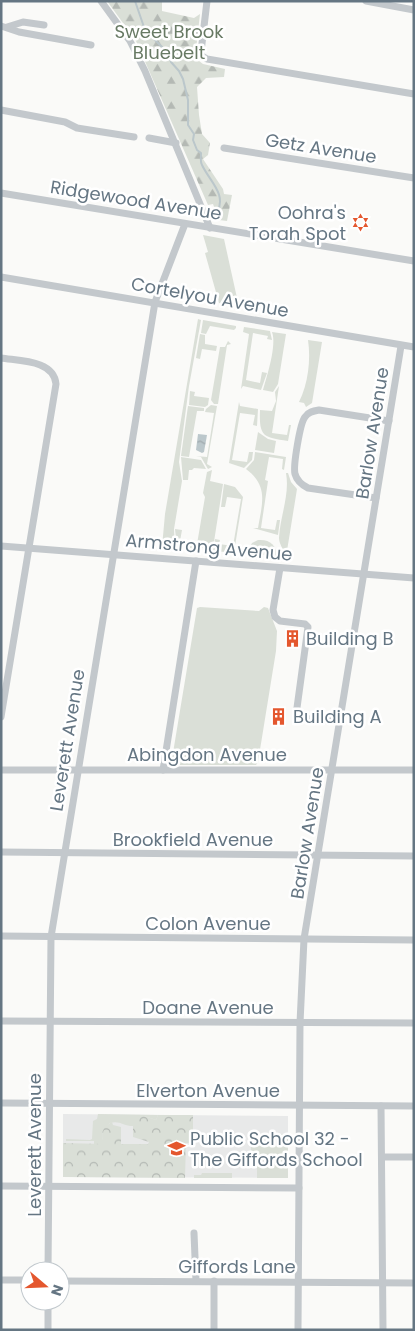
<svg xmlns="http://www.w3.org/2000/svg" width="415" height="1331" font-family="Poppins,sans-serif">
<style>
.built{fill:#e8e9e9}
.grass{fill:#dadfd7}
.forest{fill:url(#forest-firs)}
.park{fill:url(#park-crowns)}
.water{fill:url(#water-ripples)}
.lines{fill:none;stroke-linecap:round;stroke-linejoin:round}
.stream{stroke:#bbc7cb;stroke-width:2}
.minor{stroke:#c3c8cc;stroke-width:7}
.labels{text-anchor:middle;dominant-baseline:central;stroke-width:5;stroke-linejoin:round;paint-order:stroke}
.park-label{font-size:18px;fill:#687a64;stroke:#fff}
.street-label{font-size:18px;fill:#657683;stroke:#fff}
.poi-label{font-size:18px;fill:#657683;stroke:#fff;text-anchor:start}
</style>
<defs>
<pattern id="forest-firs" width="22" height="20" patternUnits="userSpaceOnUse" patternTransform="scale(1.25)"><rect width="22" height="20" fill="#dadfd7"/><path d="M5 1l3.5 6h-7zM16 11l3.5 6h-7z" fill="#b4b9b4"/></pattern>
<pattern id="park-crowns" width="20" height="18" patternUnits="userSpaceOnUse" patternTransform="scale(1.25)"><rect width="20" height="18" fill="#dadfd7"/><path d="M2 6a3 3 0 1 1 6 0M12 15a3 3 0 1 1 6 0" fill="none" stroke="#b4b9b4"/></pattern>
<pattern id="water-ripples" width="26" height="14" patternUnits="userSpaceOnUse" patternTransform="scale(1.25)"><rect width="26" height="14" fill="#bbc7cb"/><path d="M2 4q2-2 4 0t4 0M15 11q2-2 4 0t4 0" fill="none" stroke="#9ca6aa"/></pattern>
</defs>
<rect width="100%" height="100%" fill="#fafaf8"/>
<path class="built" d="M63 1114 288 1116V1178L63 1177Z"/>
<g class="grass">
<path d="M203 235 224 239 239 307 219 303 205 253 208 252Z"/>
<path d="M198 319 201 320 189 386 179 462 182 481 174 529 175 548 162 547 165 514Z"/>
<path d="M203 320 236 326V328L234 330 210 326 206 334 201 333Z"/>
<path d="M244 327 270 331 272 340 267 339 268 336 253 333 246 380 260 383 262 372 267 373 261 390 243 386 241 389 249 334 243 332Z"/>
<path d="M272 332 286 334 278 384 273 392 263 390C267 376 277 345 272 332Z"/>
<path d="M200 334 205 335V344L217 346 216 351 202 349 200 359 196 358Z"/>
<path d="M308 340 322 342 312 403 306 407 304 403 299 402C308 384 311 360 308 340Z"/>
<path d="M228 341 231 344 227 345 218 404H214L211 400 220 347H225Z"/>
<path d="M279 386 272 433 287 435 289 425H291L288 441C263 437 259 437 260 410L272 411 276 401 275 392Z"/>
<path d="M190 391 195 392 194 396 209 398 208 405 205 407 189 405Z"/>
<path d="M239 402 240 406 258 409 257 426 253 425 255 415 240 413 232 460 247 462 249 452H253L252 460 244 468 229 463Z"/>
<path d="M211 405 217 406 207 464 212 467 208 469 201 457 196 456 207 457 214 413 205 412 206 409Z"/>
<path d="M188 406 204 408V411H197L189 457 181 456Z"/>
<path d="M258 432 268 439 276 441 274 453 255 450Z"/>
<path d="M255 452 286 457 284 470 282 469 283 459 269 457 265 480 268 481 261 528 275 530 277 520H280L278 535 253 528H258C262 504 269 486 246 469L254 460Z"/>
<path d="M181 457 201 460 206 469 194 468 192 470H189L188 480H183Z"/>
<path d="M212 470 210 481 223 484 213 548 203 547 201 550H196L205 497 203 493 207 472Z"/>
<path d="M286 473H288L291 482 297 489 286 557H284C284 549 279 544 279 538 280 516 290 495 286 473Z"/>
<path d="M224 484 235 487 243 497 235 546 240 547 239 553 213 551 215 539 220 540 219 544 233 546 241 499 227 497 225 507H221Z"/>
<path d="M175 529 182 530 180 541 194 543 193 549 177 548Z"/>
<path d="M258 540C270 539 276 545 277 556L247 554 252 543Z"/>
<path d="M200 607 259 611 264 607 268 608 277 631 276 651 258 762 256 765H171L197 608Z"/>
<path d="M98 1114 158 1115 156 1120 144 1116H133V1126C124 1126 119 1120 110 1123 103 1129 99 1134 105 1144H94V1141H66V1139L90 1140 92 1139 93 1121 97 1119Z"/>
<path d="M281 1134H288V1161H274L272 1152 271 1161 255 1160V1152H251V1146H279V1137H281Z"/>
<path d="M260 1164 288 1165V1178H257V1166Z"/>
<path d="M202 1173H232V1178H194V1175H201Z"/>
</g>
<path class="forest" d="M107 1H162V11L194 18 200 14 195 58 203 64 225 69 224 77 206 78 197 87 199 115 202 134 210 143 208 155 203 159 223 189 224 194 232 195 227 221 219 220 213 204 208 205 136 41Z"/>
<path class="park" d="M158 1115H193V1143H186L185 1178 63 1177V1143L104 1144C100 1134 102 1127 112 1122L113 1125 121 1127V1144H148L149 1142 133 1137V1116H144L156 1120Z"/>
<path class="water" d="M198 434 207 435 204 452 202 453 196 450Z"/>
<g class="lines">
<path class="stream" d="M135 1 145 30 167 52 171 62 179 71 183 79 188 100V125L194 134 193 140 197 150 201 153C201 157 200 162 202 165 210 182 227 194 217 213"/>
<g class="minor">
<path d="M101 1 130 41 145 71 210 228"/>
<path d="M207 1 201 52 202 56 207 59 414 94"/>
<path d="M366 1 414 10"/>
<path d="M1 26 19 32 91 45"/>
<path d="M7 27 23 22 44 25"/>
<path d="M1 110 65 122 77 128 134 137"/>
<path d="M149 138 176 143"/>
<path d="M224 148 414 178"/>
<path d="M1 193 414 261"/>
<path d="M1 277 414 347"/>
<path d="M1 358C20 361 54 360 56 384L1 717"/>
<path d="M376 498 308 488C302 485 297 481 295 474 293 466 300 423 305 417 308 412 313 411 319 410L389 421"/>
<path d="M1 546 414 578"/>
<path d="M280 568 273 610 275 617 280 621 305 624 308 627 296 715 301 718 340 722"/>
<path d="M1 770H414"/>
<path d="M163 770 196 561"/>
<path d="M1 852 414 856"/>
<path d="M1 936 414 940"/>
<path d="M1 1021 414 1023"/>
<path d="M1 1103 414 1106"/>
<path d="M381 1106 383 1330"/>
<path d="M382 1157H414"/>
<path d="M1 1186 299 1188"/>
<path d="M194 1233 196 1281"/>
<path d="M48 1271 51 937 155 302 185 224"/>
<path d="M1 1280H30"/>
<path d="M60 1281 414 1283"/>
<path d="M48 1330V1301"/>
<path d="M214 1330V1281"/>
<path d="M298 1330 300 1023 304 939 401 346"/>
</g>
</g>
<defs>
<symbol id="synagogue-bare" viewBox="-9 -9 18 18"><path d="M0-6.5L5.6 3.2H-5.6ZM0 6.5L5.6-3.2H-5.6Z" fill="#e4572e" stroke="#fff" stroke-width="2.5" paint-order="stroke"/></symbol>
<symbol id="building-bare" viewBox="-9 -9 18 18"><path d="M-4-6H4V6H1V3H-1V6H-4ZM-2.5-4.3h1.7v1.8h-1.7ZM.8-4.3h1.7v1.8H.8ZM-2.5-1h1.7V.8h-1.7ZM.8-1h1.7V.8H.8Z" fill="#e4572e" stroke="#fff" stroke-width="2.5" paint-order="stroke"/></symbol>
<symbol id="school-bare" viewBox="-9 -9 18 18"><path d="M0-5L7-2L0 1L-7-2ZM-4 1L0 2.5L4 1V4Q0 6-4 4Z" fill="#e4572e" stroke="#fff" stroke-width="2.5" paint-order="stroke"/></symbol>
</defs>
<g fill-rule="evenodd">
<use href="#synagogue-bare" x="348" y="210" width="25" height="25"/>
<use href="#building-bare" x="280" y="626" width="25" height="25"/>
<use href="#building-bare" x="266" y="704" width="25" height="25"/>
<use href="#school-bare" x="164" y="1136" width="25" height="25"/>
</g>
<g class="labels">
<g class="park-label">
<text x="169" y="31">Sweet Brook<tspan x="169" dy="21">Bluebelt</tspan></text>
</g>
<g class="street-label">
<text transform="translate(321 148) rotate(9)">Getz Avenue</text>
<text transform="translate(136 200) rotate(9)">Ridgewood Avenue</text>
<text transform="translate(210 297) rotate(10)">Cortelyou Avenue</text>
<text transform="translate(372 433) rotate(-81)">Barlow Avenue</text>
<text transform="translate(209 547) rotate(5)">Armstrong Avenue</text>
<text transform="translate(67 740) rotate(-81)">Leverett Avenue</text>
<text x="207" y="754">Abingdon Avenue</text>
<text transform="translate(307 833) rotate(-81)">Barlow Avenue</text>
<text x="193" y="839">Brookfield Avenue</text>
<text x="208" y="923">Colon Avenue</text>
<text x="208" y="1007">Doane Avenue</text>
<text x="208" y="1090">Elverton Avenue</text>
<text transform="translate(34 1145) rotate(-90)">Leverett Avenue</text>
<text x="237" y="1266">Giffords Lane</text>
</g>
<g class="poi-label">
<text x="346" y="212" text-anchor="end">Oohra's<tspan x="346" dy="21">Torah Spot</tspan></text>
<text x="306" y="638">Building B</text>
<text x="293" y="716">Building A</text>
<text x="190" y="1138">Public School 32 -<tspan x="190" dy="21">The Giffords School</tspan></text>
</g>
</g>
<rect width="415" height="1331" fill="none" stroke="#657683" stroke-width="5"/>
<g transform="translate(45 1286) rotate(109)"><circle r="24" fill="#ffffff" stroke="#c1c8cd"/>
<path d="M0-4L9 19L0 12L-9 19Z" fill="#e4572e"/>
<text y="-8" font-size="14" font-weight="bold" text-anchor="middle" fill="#657683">N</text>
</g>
</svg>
